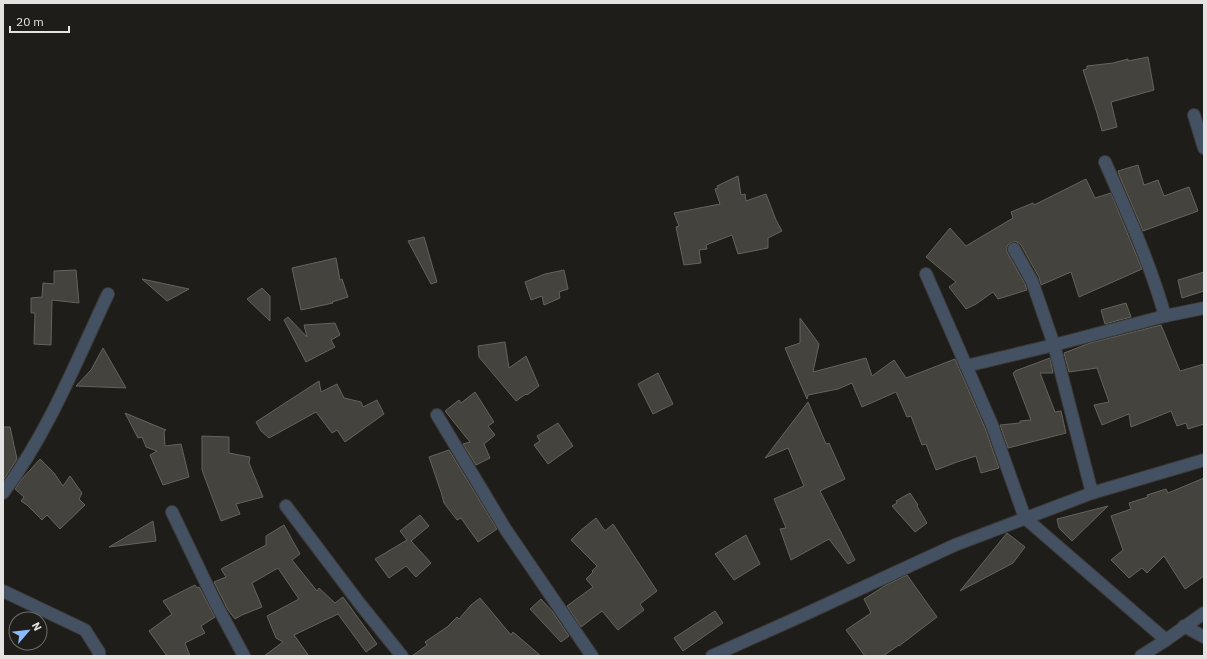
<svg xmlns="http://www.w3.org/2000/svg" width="1207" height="659" font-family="'IBM Plex Sans',sans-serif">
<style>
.building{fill:#44433e;stroke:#64635e}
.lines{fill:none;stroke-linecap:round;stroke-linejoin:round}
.minor-casing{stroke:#3b3935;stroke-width:14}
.tertiary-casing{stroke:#3b3935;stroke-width:14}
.minor{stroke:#445163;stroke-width:12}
.tertiary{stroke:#445163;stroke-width:12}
</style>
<rect width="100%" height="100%" fill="#1f1d19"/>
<g class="building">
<path d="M1148 57 1154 90 1111 102 1117 127 1102 131 1097 113 1083 70 1087 69V66L1113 63 1128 59V61Z"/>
<path d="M1138 165 1144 185 1158 180 1164 196 1189 187 1198 211 1143 231 1120 177 1118 171Z"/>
<path d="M738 176 741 195 745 194 746 201 766 194 776 220 782 231 768 238V248L738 254 732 235 706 245 707 249 699 250 701 263 684 265 676 227 679 226 674 213 720 204 715 189 718 188 717 186Z"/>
<path d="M1086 179 1095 198 1111 193 1142 269 1079 297 1071 272 1041 285 1039 277 1021 245 1017 242H1014L1010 243 1007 246V252L1025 284 1027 290 998 299 993 292 976 304 966 309 949 287 956 282 926 257 950 228 966 246 1013 218 1011 212 1033 203 1034 205Z"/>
<path d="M424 237 437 282 431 284 408 241Z"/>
<path d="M336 258 340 280 342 279 348 297 332 302 333 303 301 310 292 268Z"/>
<path d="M76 270 79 303 52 300 51 345 34 344 35 313H31V298L42 297 43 283 54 284V271Z"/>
<path d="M564 270 568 289 559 292 560 298 544 305 542 296 531 300 525 282 545 274Z"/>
<path d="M1204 272V291L1182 298 1178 280Z"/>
<path d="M142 279 189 289 167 301Z"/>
<path d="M262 288 270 296V321L247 299Z"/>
<path d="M1126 303 1131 317 1105 324 1101 310Z"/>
<path d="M288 317 307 337 304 325 335 323 340 335 331 340 335 347 306 362 284 320Z"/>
<path d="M800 318 819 344 813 372 866 358 872 376 894 360 906 378 955 359 985 428 999 468 981 473 976 456 957 462 936 470 926 444 922 445 911 416 907 417 896 392 862 407 852 383 838 389 808 395 807 399 785 348 800 343Z"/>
<path d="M1161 325 1180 371 1204 364V424L1188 429 1186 423 1177 426 1171 411 1131 427 1129 414 1102 425 1094 405 1109 402 1097 368 1069 372 1064 353 1090 343Z"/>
<path d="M505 342 509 368 526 356 539 386 527 395 526 394 516 401 479 357 478 346Z"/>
<path d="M103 348 126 388 76 386 91 370Z"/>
<path d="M1050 358 1053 373H1040L1055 412 1061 411 1066 433 1008 448 1000 425 1020 423V421L1031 420 1013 373 1015 372V371Z"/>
<path d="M658 373 673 404 653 414 638 384Z"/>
<path d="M319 381 321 392 337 384 344 398 361 402 363 407 377 400 384 414 345 442 337 430 332 433 316 412 269 438 261 431 256 422Z"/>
<path d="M475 392 494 422 488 426 495 435 484 444 490 458 476 465 463 444 470 442 445 411 459 400 461 403Z"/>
<path d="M808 402 826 444 829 443 845 479 820 491 855 560 848 564 829 539 791 560 780 529 786 528 774 499 804 486 788 448 765 458Z"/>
<path d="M125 413 166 430 164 431 165 446 181 444 189 477 163 485 150 455 157 451 146 447 142 437 138 438Z"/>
<path d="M558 423 573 446 548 464 534 445 540 441 537 436Z"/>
<path d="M3 427H10L17 459 4 479 3 478Z"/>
<path d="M202 436 229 437V453L250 457 249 463 263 497 236 504 240 514 221 521 202 470Z"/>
<path d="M449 450 497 529 478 542 461 518 457 520 444 503 441 492 429 457Z"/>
<path d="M40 459 54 473 63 486 70 476 82 493 79 499 85 505 60 529 47 515 42 520 27 505 21 501 24 497 15 489 21 480Z"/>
<path d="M1204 478V576L1185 589 1164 556 1147 573 1142 568 1129 578 1111 560 1123 550 1111 516 1131 509 1129 503 1148 497 1147 495 1166 489 1168 493Z"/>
<path d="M910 493 918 505 917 506 927 523 915 532 892 506 897 503 896 501Z"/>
<path d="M1108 506 1072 541 1059 528 1057 519Z"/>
<path d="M420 515 429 526 411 541 431 563 416 577 406 566 389 578 375 559 407 540 400 531Z"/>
<path d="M596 518 605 531 613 524 657 591 640 604 644 610 618 630 602 611 581 627 567 606 593 587 586 579 593 572 592 571 597 566 571 540 580 531Z"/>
<path d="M153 521 156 541 109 547Z"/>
<path d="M284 525 300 554 292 560 317 591 319 588 335 603 343 597 377 644 366 652 338 614 294 635 309 656H264L283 642 276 638 267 616 299 599 278 568 252 583 262 607 242 615 235 619 228 610 214 582 226 577 221 569 266 545V536Z"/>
<path d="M1007 533 1025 547 1013 563 960 591Z"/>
<path d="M746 535 760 564 734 580 715 554Z"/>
<path d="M907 575 937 617 899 646V645L883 656H865L846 630 871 613 864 599 886 585Z"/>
<path d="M195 585 197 588 199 587 215 617 201 626 205 633 185 643 190 656H167L149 631 172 614 163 601Z"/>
<path d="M480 598 511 635 513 632 541 656H412L427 645 425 642 447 627 457 617 459 619 471 605Z"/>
<path d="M541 599 552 611 569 636 561 642 530 609Z"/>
<path d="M715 611 723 623 683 651 674 638Z"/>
</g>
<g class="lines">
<defs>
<g id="minor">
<path d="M1194 115 1204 148"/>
<path d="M1105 162C1127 212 1150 263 1165 316"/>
<path d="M1014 249 1032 281 1054 345 1092 493"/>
<path d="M926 274 992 425 1025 518 1166 640"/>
<path d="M966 366 1054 345 1165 316 1204 308"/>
<path d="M437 415 506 530 592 656"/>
<path d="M3 493C48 433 76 362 108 294"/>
<path d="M286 506 360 604 402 656"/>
<path d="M172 512 215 602 244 656"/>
<path d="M3 591 85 630 99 652V656"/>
<path d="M1184 626 1204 637"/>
<path d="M712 656 799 617 955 545 1092 493 1204 460"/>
</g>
<path id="tertiary" d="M1141 656 1166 640 1204 613"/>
</defs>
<use href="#minor" class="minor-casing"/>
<use href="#tertiary" class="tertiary-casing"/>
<use href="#minor" class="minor"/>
<use href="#tertiary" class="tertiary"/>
</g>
<rect width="1207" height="659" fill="none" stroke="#e4e3e1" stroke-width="8"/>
<g transform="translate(28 631) rotate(62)"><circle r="19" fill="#1f1d19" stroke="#6e6c69"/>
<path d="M0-3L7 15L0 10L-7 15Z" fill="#88bafc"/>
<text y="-6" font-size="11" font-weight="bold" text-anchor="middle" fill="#e4e3e1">N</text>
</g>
<path d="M10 26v6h59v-6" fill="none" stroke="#e4e3e1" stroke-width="2"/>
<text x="16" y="26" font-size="12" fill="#e4e3e1" stroke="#1f1d19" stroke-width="3" paint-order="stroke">20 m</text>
</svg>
